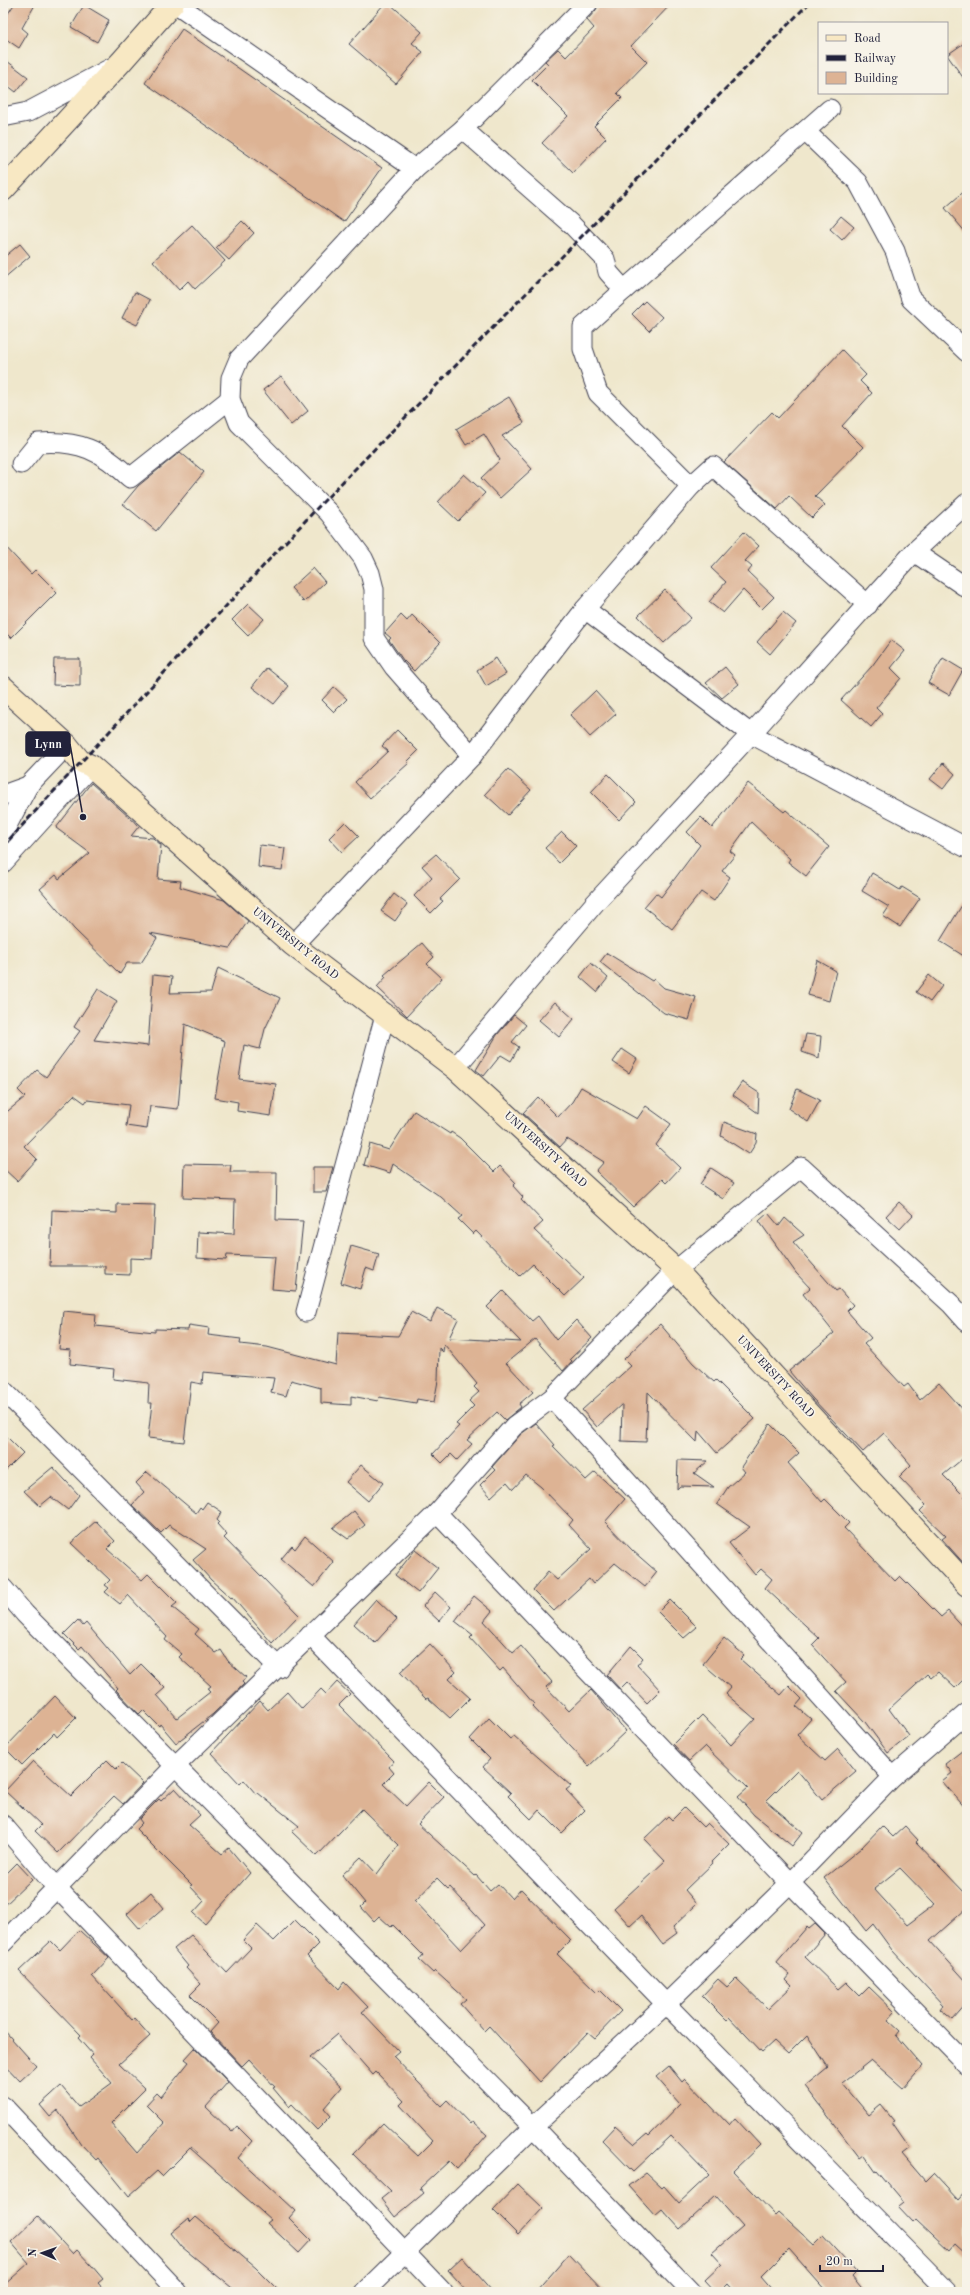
<svg xmlns="http://www.w3.org/2000/svg" width="970" height="2295" font-family="'Old Standard TT',serif">
<style>
.building{fill:#ddb394;fill-rule:evenodd}
.lines{fill:none;stroke-linecap:round;stroke-linejoin:round}
.street-casing{stroke:#414051;stroke-width:21}
.secondary-casing{stroke:#414051;stroke-width:24}
.street{stroke:#fff;stroke-width:19}
.secondary{stroke:#f8e8c3;stroke-width:22}
.rail{stroke:#22223b;stroke-width:3;stroke-dasharray:6 3;stroke-linecap:butt}
.labels{text-anchor:middle;dominant-baseline:central;stroke-width:3.5;stroke-linejoin:round;paint-order:stroke}
.street-label{font-size:11px;fill:#22223b;stroke:#f7f3e8}
.leader{fill:none;stroke:#22223b;stroke-width:1.5}
.callout-dot{fill:#22223b;stroke:#f7f3e8;stroke-width:1.5}
.callout{fill:#22223b;stroke:#22223b;stroke-width:1.5}
.callout-label{font-size:12px;text-anchor:middle;font-weight:bold;fill:#fff}
</style>
<rect width="100%" height="100%" fill="#f7f3e8"/>
<filter id="ink" filterUnits="userSpaceOnUse"><feTurbulence type="fractalNoise" baseFrequency=".025" numOctaves="2"/><feDisplacementMap in="SourceGraphic" scale="8" xChannelSelector="R" yChannelSelector="G"/><feConvolveMatrix kernelMatrix="1 2 1 2 8 2 1 2 1" color-interpolation-filters="sRGB"/></filter>
<filter id="wash" filterUnits="userSpaceOnUse"><feTurbulence type="fractalNoise" baseFrequency=".012" numOctaves="4" result="noise"/><feDisplacementMap in="SourceGraphic" scale="16" xChannelSelector="R" yChannelSelector="G"/><feGaussianBlur stdDeviation="0.9" result="paint"/><feColorMatrix in="noise" values="0 0 0 0 0 0 0 0 0 0 0 0 0 0 0 0 0 1.4 0 .05"/><feComposite in="paint" operator="in"/></filter>
<g filter="url(#wash)">
<rect width="100%" height="100%" fill="#efe7cc"/>
<g id="blocks">
<g class="building">
<path d="M15 3H36L22 28 28 33 19 48 3 37V21Z"/>
<path d="M385 3H389L422 32 412 43 423 52 396 84 349 44Z"/>
<path d="M599 3H672L631 46 647 62 617 93 622 98 594 126 606 138 573 173 542 143 568 116 532 80 548 64 545 61 558 49 566 57 594 28 587 20 596 10Z"/>
<path d="M84 5 109 20 97 42 71 27Z"/>
<path d="M182 29 382 168 344 222 145 83Z"/>
<path d="M967 41V83L947 55Z"/>
<path d="M3 58 28 77 16 92 3 82Z"/>
<path d="M967 189V234L945 208Z"/>
<path d="M841 216 854 227 842 240 830 229Z"/>
<path d="M242 221 254 233 229 260 216 248Z"/>
<path d="M192 225 225 261 195 289 188 281 179 290 153 261Z"/>
<path d="M20 244 30 256 3 279V258Z"/>
<path d="M135 292 150 300 137 325 122 318Z"/>
<path d="M645 301 662 317 649 331 632 314Z"/>
<path d="M842 350 866 375 860 381 872 393 842 426 863 447 815 496 825 505 812 518 789 496 777 509 724 462 772 412 778 418Z"/>
<path d="M281 376 308 411 291 425 263 390Z"/>
<path d="M509 397 524 423 502 436 532 469 500 498 481 478 500 460 484 434 466 445 456 429Z"/>
<path d="M180 452 204 472 156 531 123 504 138 486Z"/>
<path d="M464 474 485 493 458 521 438 502Z"/>
<path d="M744 532 759 546 745 561 752 567 748 572 774 597 762 609 743 590 723 613 709 602 726 582 711 568Z"/>
<path d="M3 544 31 574 35 570 57 592 11 638 3 630Z"/>
<path d="M313 568 325 582 304 602 291 588Z"/>
<path d="M665 590 691 618 664 643 638 616Z"/>
<path d="M248 604 264 619 248 636 232 620Z"/>
<path d="M783 612 796 623 770 654 757 642Z"/>
<path d="M401 615 407 621 412 615 440 643 414 671 403 660 389 640 391 638 385 633Z"/>
<path d="M891 640 905 651 891 668 901 678 876 708 882 714 871 727 841 700 872 666Z"/>
<path d="M496 658 506 674 486 686 477 670Z"/>
<path d="M943 658 963 670 949 695 928 683Z"/>
<path d="M54 659H80V686L53 685Z"/>
<path d="M725 667 739 684 722 698 706 683Z"/>
<path d="M267 668 289 686 274 704 252 687Z"/>
<path d="M334 687 347 699 334 712 322 700Z"/>
<path d="M595 691 616 714 590 737 570 715Z"/>
<path d="M397 730 418 751 407 762 409 763 370 798 355 782 388 751 382 746Z"/>
<path d="M943 763 955 774 943 789 930 779Z"/>
<path d="M508 769 531 790 508 815 485 794Z"/>
<path d="M608 774 636 802 619 820 591 792Z"/>
<path d="M91 783 139 826 131 836 153 838 161 845 158 879 181 881 180 887 224 900 248 921 230 948 150 933 157 938 141 963H127L120 974 74 929 40 889 56 875 59 879 90 853 56 828Z"/>
<path d="M748 783 784 812 786 810 829 847 806 876 788 862 790 859 751 822 730 851 735 855 722 871 730 877 714 901 701 892 672 929 644 907 656 893 661 897 700 845 687 832 701 817 712 828Z"/>
<path d="M345 822 359 836 342 852 329 838Z"/>
<path d="M562 832 576 846 559 863 545 848Z"/>
<path d="M260 845 285 848 282 870 258 867Z"/>
<path d="M436 854 460 879 440 899 443 901 431 913 414 896 432 877 422 866Z"/>
<path d="M872 873 900 890 902 887 920 898 900 927 883 916 889 907 862 891Z"/>
<path d="M394 894 407 904 395 921 381 911Z"/>
<path d="M967 897V958L940 941Z"/>
<path d="M422 943 434 957 427 964 442 978 407 1016 377 987 386 977 384 975Z"/>
<path d="M607 953 652 981 654 979 664 988 696 997 689 1020 664 1013 600 962Z"/>
<path d="M817 960 836 971 829 1001 808 995Z"/>
<path d="M591 963 608 978 597 992 580 977Z"/>
<path d="M218 968 280 998 265 1029 260 1049 244 1045 239 1079 276 1084 271 1116 237 1111 238 1102 215 1098 225 1041 185 1024 178 1109 150 1106 147 1129 126 1126 129 1105 87 1100 85 1103 74 1095 24 1146 37 1159 17 1181 3 1168V1115L25 1097 18 1090 37 1070 46 1077 80 1031 74 1027 98 989 117 1001 94 1040 148 1046 153 975 172 977 170 993 211 992Z"/>
<path d="M929 975 942 986 930 1002 916 992Z"/>
<path d="M555 1002 574 1019 559 1037 539 1020Z"/>
<path d="M514 1015 526 1025 512 1042 519 1047 511 1061 501 1055 484 1076 476 1070 497 1035Z"/>
<path d="M806 1034 821 1036 819 1058 802 1052Z"/>
<path d="M622 1049 637 1059 629 1073 613 1062Z"/>
<path d="M742 1082 759 1093 758 1113 733 1095Z"/>
<path d="M581 1087 637 1119 646 1106 671 1124 656 1145 680 1168 666 1183 662 1179 633 1207 596 1171 604 1162 567 1139 560 1147 523 1113 538 1097 558 1117 572 1102Z"/>
<path d="M797 1089 820 1100 808 1122 789 1109Z"/>
<path d="M414 1111 450 1134 451 1132 460 1138 494 1172 500 1166 516 1183 513 1186 523 1197 521 1199 543 1222 534 1230 584 1278 565 1296 533 1264 520 1276 476 1231 473 1234 458 1219 462 1216 441 1197 393 1164 390 1173 364 1165 370 1144 389 1150Z"/>
<path d="M724 1122 757 1134 756 1143 749 1154 721 1136Z"/>
<path d="M184 1164 231 1165 230 1172H277L276 1220 303 1221 296 1291 272 1289 275 1257 227 1255 226 1260 197 1258 198 1232 234 1234 235 1200 183 1198Z"/>
<path d="M313 1167H333L326 1192H313Z"/>
<path d="M711 1168 734 1183 723 1199 700 1184Z"/>
<path d="M899 1202 913 1215 900 1229 886 1216Z"/>
<path d="M117 1204 155 1205 152 1259 130 1258V1275L105 1274V1266H50L52 1210 117 1213Z"/>
<path d="M768 1213 779 1226 785 1218 804 1235 793 1242 836 1291 839 1289 853 1305 847 1311 871 1338 864 1344 904 1387 908 1384 920 1400 939 1383 967 1414V1455L943 1475 967 1499V1567L942 1539 946 1536 920 1511 926 1505 899 1477 911 1465 884 1433 863 1452 812 1398 789 1371 834 1333 803 1294 810 1288 796 1273 759 1221Z"/>
<path d="M351 1246 379 1254 374 1271 366 1268 360 1289 341 1283Z"/>
<path d="M503 1291 532 1321 538 1316 556 1340 576 1320 592 1338 570 1359 572 1361 563 1371 535 1339 506 1363 533 1392 519 1404 521 1407 505 1420 497 1412 467 1440 472 1444 457 1460 451 1454 442 1463 433 1454 459 1426 456 1424 474 1406 469 1401 479 1392 474 1387 477 1384 444 1344 443 1352 439 1348 438 1381 434 1402 417 1399 416 1403 379 1397 378 1401 351 1396V1405L321 1403V1388L291 1380 286 1396 271 1392 274 1378 203 1372 202 1384 191 1382 184 1442 148 1438 152 1403H148L149 1383 113 1379 114 1369 70 1364 71 1350 59 1349 63 1311 96 1314 95 1326 155 1332V1329L188 1330 189 1325 209 1328 208 1335 241 1339 240 1344 267 1347 336 1365 338 1333 398 1336 411 1312 430 1322 437 1308 458 1319 449 1338 521 1342 487 1307Z"/>
<path d="M660 1324 693 1363 714 1382 716 1380 755 1419 717 1453 698 1431 697 1442 648 1392 646 1442 621 1441 622 1404 597 1427 582 1410 631 1366 624 1359Z"/>
<path d="M536 1423 555 1445 553 1446 586 1480 595 1472 625 1499 605 1522 633 1551 657 1572 645 1587 615 1563 593 1584 589 1579 554 1611 533 1590 548 1572 557 1580 591 1549 569 1525 573 1520 541 1487 526 1475 513 1489 507 1482 491 1497 480 1485 495 1470 492 1467 521 1434Z"/>
<path d="M770 1424 799 1453 788 1463 822 1502 825 1499 849 1523 844 1528 895 1581 900 1576 941 1617 948 1611 967 1632V1676L955 1688 938 1672 931 1678 927 1674 889 1709 909 1736 888 1753 865 1722 836 1691 846 1682 812 1645 819 1638 765 1588 772 1579 761 1569 755 1575 729 1543 750 1527 717 1504 728 1487 745 1472 741 1467Z"/>
<path d="M3 1433 23 1453 3 1473Z"/>
<path d="M678 1460 708 1461 694 1473 714 1487 680 1486 677 1489Z"/>
<path d="M361 1465 383 1483 368 1501 346 1482Z"/>
<path d="M53 1467 79 1495 68 1510 51 1497 40 1506 24 1491Z"/>
<path d="M147 1472 196 1513 200 1507 202 1509 207 1502 222 1512 217 1520 219 1522 217 1524 227 1535 224 1538 299 1615 272 1643 232 1597 231 1598 211 1580 193 1560 206 1549 169 1525 161 1533 132 1505 144 1492 136 1483Z"/>
<path d="M354 1511 365 1525 348 1539 333 1528Z"/>
<path d="M96 1521 115 1541 107 1549 142 1580 148 1574 177 1603 172 1607 199 1629 195 1634 216 1653 221 1650 228 1661 246 1677 242 1682 244 1684 213 1714 176 1743 160 1724 159 1726 143 1710 139 1714 116 1690 118 1688 82 1646 79 1649 64 1634 78 1620 83 1626 86 1623 130 1675 141 1664 165 1688 157 1695 177 1718 210 1692 207 1689 211 1686 179 1657 182 1654 165 1640 167 1637 128 1595 120 1604 105 1592 109 1588 105 1585 110 1580 71 1543Z"/>
<path d="M305 1536 334 1562 314 1587 281 1559 292 1546 295 1549Z"/>
<path d="M415 1550 438 1568 418 1593 395 1575Z"/>
<path d="M435 1592 451 1607 439 1621 423 1606Z"/>
<path d="M474 1596 492 1611 484 1621 513 1653 521 1646 552 1682 546 1687 569 1711 591 1690 626 1731 589 1766 532 1706 534 1704 503 1668 500 1671 470 1638 473 1635 455 1621Z"/>
<path d="M376 1599 397 1619 375 1643 354 1624Z"/>
<path d="M670 1600 697 1627 684 1638 658 1612Z"/>
<path d="M724 1638 744 1655 740 1659 781 1695 789 1686 802 1699 796 1706 811 1719 797 1735 825 1761 838 1749 856 1771 822 1800 797 1770 766 1801 803 1832 792 1846 754 1815 738 1797 748 1788 705 1746 689 1761 673 1744 702 1715 731 1745 755 1719 726 1694 731 1688 703 1664Z"/>
<path d="M430 1644 456 1672 449 1679 470 1698 450 1718 428 1698 426 1699 400 1672Z"/>
<path d="M631 1646 643 1658 637 1665 660 1690 647 1703 627 1682 620 1689 607 1675Z"/>
<path d="M337 1682 350 1694 339 1705 394 1761 389 1767 394 1773 383 1784 406 1806 429 1782 444 1797 418 1824 475 1876 476 1875 490 1891 498 1884 512 1899 521 1889 571 1940 557 1954 597 1993 600 1990 621 2011 595 2038 588 2032 540 2082 489 2026 484 2031 460 2004 466 1999 435 1971 433 1973 419 1960 423 1955 393 1925 391 1927 379 1916 374 1921 361 1907 365 1903 342 1875 361 1857 377 1874 399 1845 362 1809 317 1856 292 1832 299 1826 258 1793 256 1794 244 1780 240 1784 211 1753 260 1701 268 1710 287 1692 302 1709 321 1689 326 1694ZM437 1878 448 1889 450 1887 485 1925 461 1950 415 1901Z"/>
<path d="M55 1696 76 1718 57 1737 54 1733 22 1765 5 1748Z"/>
<path d="M489 1718 510 1739 514 1736 571 1786 566 1790 585 1810 562 1833 539 1810 531 1819 508 1796 511 1793 483 1767 490 1759 470 1739Z"/>
<path d="M967 1747V1810L942 1781 952 1773 945 1764Z"/>
<path d="M107 1760 116 1769 122 1763 143 1783 123 1804 114 1796 58 1853 35 1831 41 1825 5 1791 33 1761 71 1796Z"/>
<path d="M175 1788 200 1815 189 1825 222 1854 229 1848 250 1873 205 1924 193 1913 204 1901 190 1886 192 1885 136 1829 142 1823 139 1819 159 1799 161 1801Z"/>
<path d="M684 1808 703 1827 707 1823 729 1844 711 1862 713 1863 685 1890 697 1904 673 1927 677 1933 662 1944 641 1916 630 1926 614 1908 665 1861 644 1839 668 1816 672 1820Z"/>
<path d="M882 1826 893 1837 905 1826 918 1840 916 1842 967 1895V1908L930 1941 967 1982V2004L953 2020 940 2009 943 2005 892 1950 873 1924 866 1931 824 1878 861 1848ZM900 1868 935 1904 907 1925 874 1889Z"/>
<path d="M17 1863 32 1879 3 1907V1877Z"/>
<path d="M151 1892 164 1908 140 1929 127 1914Z"/>
<path d="M295 1920 319 1944 307 1956 339 1989 344 1982 368 2007 362 2012 399 2051 393 2056 441 2106 447 2100 470 2124 472 2121 487 2135 457 2169 449 2161 420 2188 424 2193 395 2217 381 2199 391 2191 353 2154 383 2123 418 2156 433 2141 400 2105 404 2101 376 2072 373 2075 337 2034 310 2057 342 2087 324 2108 331 2116 317 2130 292 2104 289 2107 273 2088 275 2087 249 2059 242 2066 210 2032 218 2023 190 1995 201 1984 186 1968 188 1966 174 1949 191 1935 227 1973 251 1948 243 1940 257 1925 274 1941Z"/>
<path d="M815 1924 825 1934 805 1957 838 1989 846 1982 860 1996 869 1987 895 2012 888 2020 900 2031 896 2036 922 2066 903 2088 871 2060 842 2083 869 2115 881 2105 894 2121 892 2122 910 2148 902 2154 925 2181 933 2173 958 2200 967 2190V2256L954 2244 949 2250 916 2219 913 2222 898 2206 903 2202 877 2171 876 2172 864 2155 860 2158 805 2086 828 2067 807 2035 788 2054 774 2041 762 2052 729 2017 726 2020 702 1996 718 1979 727 1987 736 1978 768 2009 792 1986 786 1980 790 1975 776 1963 807 1927 809 1929Z"/>
<path d="M79 1930 109 1958 92 1976 132 2020 134 2018 150 2036 119 2064 145 2089 111 2123 137 2153 164 2123 146 2105 157 2093 161 2097 189 2062 185 2059 195 2048 228 2082 206 2107 232 2132 237 2126 252 2141 238 2158 295 2211 289 2218 311 2240 299 2253 267 2223 271 2220 190 2148 162 2176 157 2171 129 2196 98 2158 96 2160 81 2144 58 2110 50 2117 40 2105 61 2086 79 2107 112 2083 90 2058 93 2055 78 2038 81 2035 19 1971 51 1941 60 1950Z"/>
<path d="M3 2029 36 2066 20 2081 3 2063Z"/>
<path d="M669 2066 682 2082 685 2079 729 2125 735 2118 760 2145 733 2171 775 2215 778 2212 814 2245 823 2236 856 2272 852 2276 865 2292H827L789 2249 761 2277 774 2292H735L728 2284 720 2292H716L705 2280 722 2264 712 2253 743 2226 716 2196 680 2229 662 2209 655 2215 629 2186 646 2173 662 2188 664 2186 679 2203 709 2175 671 2136 633 2172 602 2140 615 2126 635 2144 647 2134 649 2136 680 2104 656 2077Z"/>
<path d="M518 2184 543 2208 518 2235 493 2210Z"/>
<path d="M38 2216 73 2254 77 2250 92 2266 103 2279 98 2283 106 2292H3V2286L29 2263 11 2242Z"/>
<path d="M196 2217 256 2268 280 2292H237L182 2247 171 2233 188 2219 191 2222Z"/>
<path d="M569 2254 605 2292H536Z"/>
<path d="M462 2257 493 2292H468L448 2270Z"/>
</g>
</g>
</g>
<g filter="url(#ink)">
<use href="#blocks" fill-opacity="0" stroke="#414051" stroke-width="1"/>
<g class="lines">
<defs>
<g id="street">
<path d="M175 3 415 169"/>
<path d="M3 117 28 112 113 67"/>
<path d="M463 129 572 225 605 259 608 272 624 290 583 327V349L598 393 691 486"/>
<path d="M805 131 858 182 895 251 911 299 967 352"/>
<path d="M624 290 830 109"/>
<path d="M21 464 38 443C79 440 101 450 130 478L230 399"/>
<path d="M914 552 967 588"/>
<path d="M585 609 751 734 967 848"/>
<path d="M472 756 394 667 374 638V589L370 573 363 558 329 513 239 423 230 399 231 378 239 359 415 169 463 129 588 3"/>
<path d="M3 795 28 786"/>
<path d="M3 833 28 786 67 745"/>
<path d="M3 863 91 766"/>
<path d="M293 945 472 756 585 609 691 486 713 466 868 605"/>
<path d="M455 1068 595 903 751 734 914 552 967 503"/>
<path d="M306 1312 385 1015"/>
<path d="M3 1390 279 1668"/>
<path d="M552 1398 893 1777"/>
<path d="M437 1513 790 1883 967 2065"/>
<path d="M3 1588 25 1614 533 2127 691 2292"/>
<path d="M310 1635 666 2004 948 2292"/>
<path d="M3 1825 57 1888 443 2292"/>
<path d="M3 1943 175 1766 437 1513 514 1426 552 1398 676 1270 801 1167 951 1304 967 1322"/>
<path d="M3 2106 178 2292"/>
<path d="M364 2292 533 2127 666 2004 790 1883 893 1777 967 1713"/>
</g>
<g id="secondary">
<path d="M3 190 121 62 173 3"/>
<path d="M3 687 67 745 80 761 91 766 293 945 455 1068 676 1270 967 1585"/>
</g>
</defs>
<use href="#street" class="street-casing"/>
<use href="#secondary" class="secondary-casing"/>
<use href="#street" class="street"/>
<use href="#secondary" class="secondary"/>
<path class="rail" d="M3 846 320 505 809 3"/>
</g>
</g>
<g class="labels">
<g class="street-label">
<text transform="translate(295 944) rotate(39)">UNIVERSITY ROAD</text>
<text transform="translate(545 1150) rotate(42)">UNIVERSITY ROAD</text>
<text transform="translate(775 1377) rotate(47)">UNIVERSITY ROAD</text>
</g>
</g>
<path class="leader" d="M83 817L70 744"/>
<circle class="callout-dot" cx="83" cy="817" r="4"/>
<rect class="callout" x="26" y="732" width="44" height="24" rx="4"/>
<g class="callout-label">
<text x="48" y="748">Lynn</text>
</g>
<rect width="970" height="2295" fill="none" stroke="#f7f3e8" stroke-width="16"/>
<rect x="818" y="22" width="130" height="72" fill="#f7f3e8" stroke="#a29fa3"/>
<rect x="826" y="35" width="20" height="6" fill="#f8e8c3" stroke="#a29fa3"/>
<text x="854" y="42" font-size="12" fill="#22223b">Road</text>
<rect x="826" y="55" width="20" height="6" fill="#22223b" stroke="#a29fa3"/>
<text x="854" y="62" font-size="12" fill="#22223b">Railway</text>
<rect x="826" y="72" width="20" height="12" fill="#ddb394" stroke="#a29fa3"/>
<text x="854" y="82" font-size="12" fill="#22223b">Building</text>
<g transform="translate(42 2253) rotate(272)" stroke="#f7f3e8" stroke-width="3" paint-order="stroke">
<path d="M0-3L7 15L0 10L-7 15Z" fill="#22223b"/>
<text y="-6" font-size="11" font-weight="bold" text-anchor="middle" fill="#22223b">N</text>
</g>
<path d="M820 2265v6h63v-6" fill="none" stroke="#22223b" stroke-width="2"/>
<text x="826" y="2265" font-size="12" fill="#22223b" stroke="#f7f3e8" stroke-width="3" paint-order="stroke">20 m</text>
</svg>
